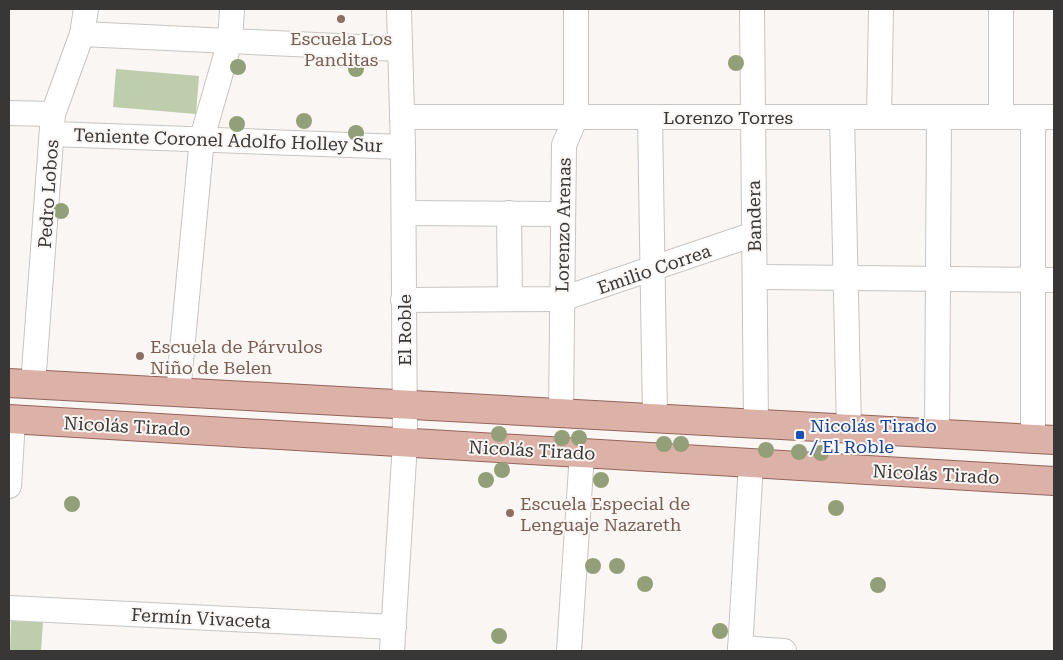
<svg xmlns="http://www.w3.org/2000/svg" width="1063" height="660" font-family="'Roboto Serif',serif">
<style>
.green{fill:#becdac}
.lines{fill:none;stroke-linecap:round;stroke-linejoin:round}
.minor-casing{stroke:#c7c5c2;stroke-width:26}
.major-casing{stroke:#94645a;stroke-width:30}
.minor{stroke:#fff;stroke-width:24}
.major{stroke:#dcb1a7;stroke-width:28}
.tree{fill:#939f78}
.education-dot{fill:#8d6e63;stroke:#f9f6f4;stroke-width:2}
.transit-dot{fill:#1a4fb4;stroke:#f9f6f4;stroke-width:2}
.labels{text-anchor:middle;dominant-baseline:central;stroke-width:4;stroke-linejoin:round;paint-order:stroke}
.education-label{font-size:18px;fill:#785e54;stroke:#f9f6f4;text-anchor:start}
.street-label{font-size:18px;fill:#383736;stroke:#f9f6f4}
.transit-label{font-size:18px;fill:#164399;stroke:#f9f6f4;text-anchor:start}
</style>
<rect width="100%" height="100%" fill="#f9f6f4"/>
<g class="green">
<path d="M116 69 199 76 196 114 113 107Z"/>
<path d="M11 621 43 622 41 651H10Z"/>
</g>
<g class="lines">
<defs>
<g id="minor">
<path d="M752 9 756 424"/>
<path d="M1001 9V117"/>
<path d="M82 34 400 49"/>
<path d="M9 113 53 114"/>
<path d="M402 117H1054"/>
<path d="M650 117 655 418"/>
<path d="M842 117 849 429"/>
<path d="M879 117 881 9"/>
<path d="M52 134 403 147"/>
<path d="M404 213 563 214"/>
<path d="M509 213 510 299"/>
<path d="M755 277 1054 280"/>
<path d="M403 300 562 299 754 234"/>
<path d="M33 385 53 114 82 34 86 9"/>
<path d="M178 393 202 138 230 41 232 9"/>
<path d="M561 413 564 145 576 117V9"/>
<path d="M937 434 939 117"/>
<path d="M1033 439V117"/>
<path d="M9 486 13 420"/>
<path d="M9 608 394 627"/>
<path d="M740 648 784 651"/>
<path d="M392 651 405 443 403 147 399 9"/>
<path d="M569 651 582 453"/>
<path d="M740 651 751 463"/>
</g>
<g id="major">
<path d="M9 383 1054 440"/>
<path d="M9 419 1054 481"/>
</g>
</defs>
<use href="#minor" class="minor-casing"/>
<use href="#major" class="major-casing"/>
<use href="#minor" class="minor"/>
<use href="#major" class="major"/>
</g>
<g class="tree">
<circle cx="736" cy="63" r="8"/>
<circle cx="238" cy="67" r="8"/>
<circle cx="356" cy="69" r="8"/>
<circle cx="304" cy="121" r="8"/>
<circle cx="237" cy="124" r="8"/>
<circle cx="356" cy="133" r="8"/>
<circle cx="61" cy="211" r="8"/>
<circle cx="499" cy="434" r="8"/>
<circle cx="562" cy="438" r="8"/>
<circle cx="579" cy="438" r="8"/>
<circle cx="664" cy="444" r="8"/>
<circle cx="681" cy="444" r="8"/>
<circle cx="766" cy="450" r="8"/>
<circle cx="799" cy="452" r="8"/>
<circle cx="821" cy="453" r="8"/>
<circle cx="502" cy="470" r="8"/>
<circle cx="486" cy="480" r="8"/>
<circle cx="601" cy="480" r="8"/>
<circle cx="72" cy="504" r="8"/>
<circle cx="836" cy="508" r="8"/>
<circle cx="593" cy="566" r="8"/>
<circle cx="617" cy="566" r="8"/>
<circle cx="645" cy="584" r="8"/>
<circle cx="878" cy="585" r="8"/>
<circle cx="720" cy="631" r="8"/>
<circle cx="499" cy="636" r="8"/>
</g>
<g class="education-dot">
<circle cx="341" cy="19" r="5"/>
<circle cx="140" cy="356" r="5"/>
<circle cx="510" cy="513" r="5"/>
</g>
<rect class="transit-dot" x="795" y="430" width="10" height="10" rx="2.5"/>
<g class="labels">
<g class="education-label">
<text x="341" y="38" text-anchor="middle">Escuela Los<tspan x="341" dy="21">Panditas</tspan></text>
<text x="150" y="346">Escuela de Párvulos<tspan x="150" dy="21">Niño de Belen</tspan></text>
<text x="520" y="503">Escuela Especial de<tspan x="520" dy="21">Lenguaje Nazareth</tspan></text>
</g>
<g class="street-label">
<text x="728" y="117">Lorenzo Torres</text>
<text transform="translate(228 140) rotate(2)">Teniente Coronel Adolfo Holley Sur</text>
<text transform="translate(48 194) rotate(-86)">Pedro Lobos</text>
<text transform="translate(754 216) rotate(-91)">Bandera</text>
<text transform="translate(563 225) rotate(-89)">Lorenzo Arenas</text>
<text transform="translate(654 269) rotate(-19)">Emilio Correa</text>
<text transform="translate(404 330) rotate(-90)">El Roble</text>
<text transform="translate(127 426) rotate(3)">Nicolás Tirado</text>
<text transform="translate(532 450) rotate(3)">Nicolás Tirado</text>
<text transform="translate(936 474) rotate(3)">Nicolás Tirado</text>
<text transform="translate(201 618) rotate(3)">Fermín Vivaceta</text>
</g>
<g class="transit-label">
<text x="810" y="425">Nicolás Tirado<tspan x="810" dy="21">/ El Roble</tspan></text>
</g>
</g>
<rect width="1063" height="660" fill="none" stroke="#383736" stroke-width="20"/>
</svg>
